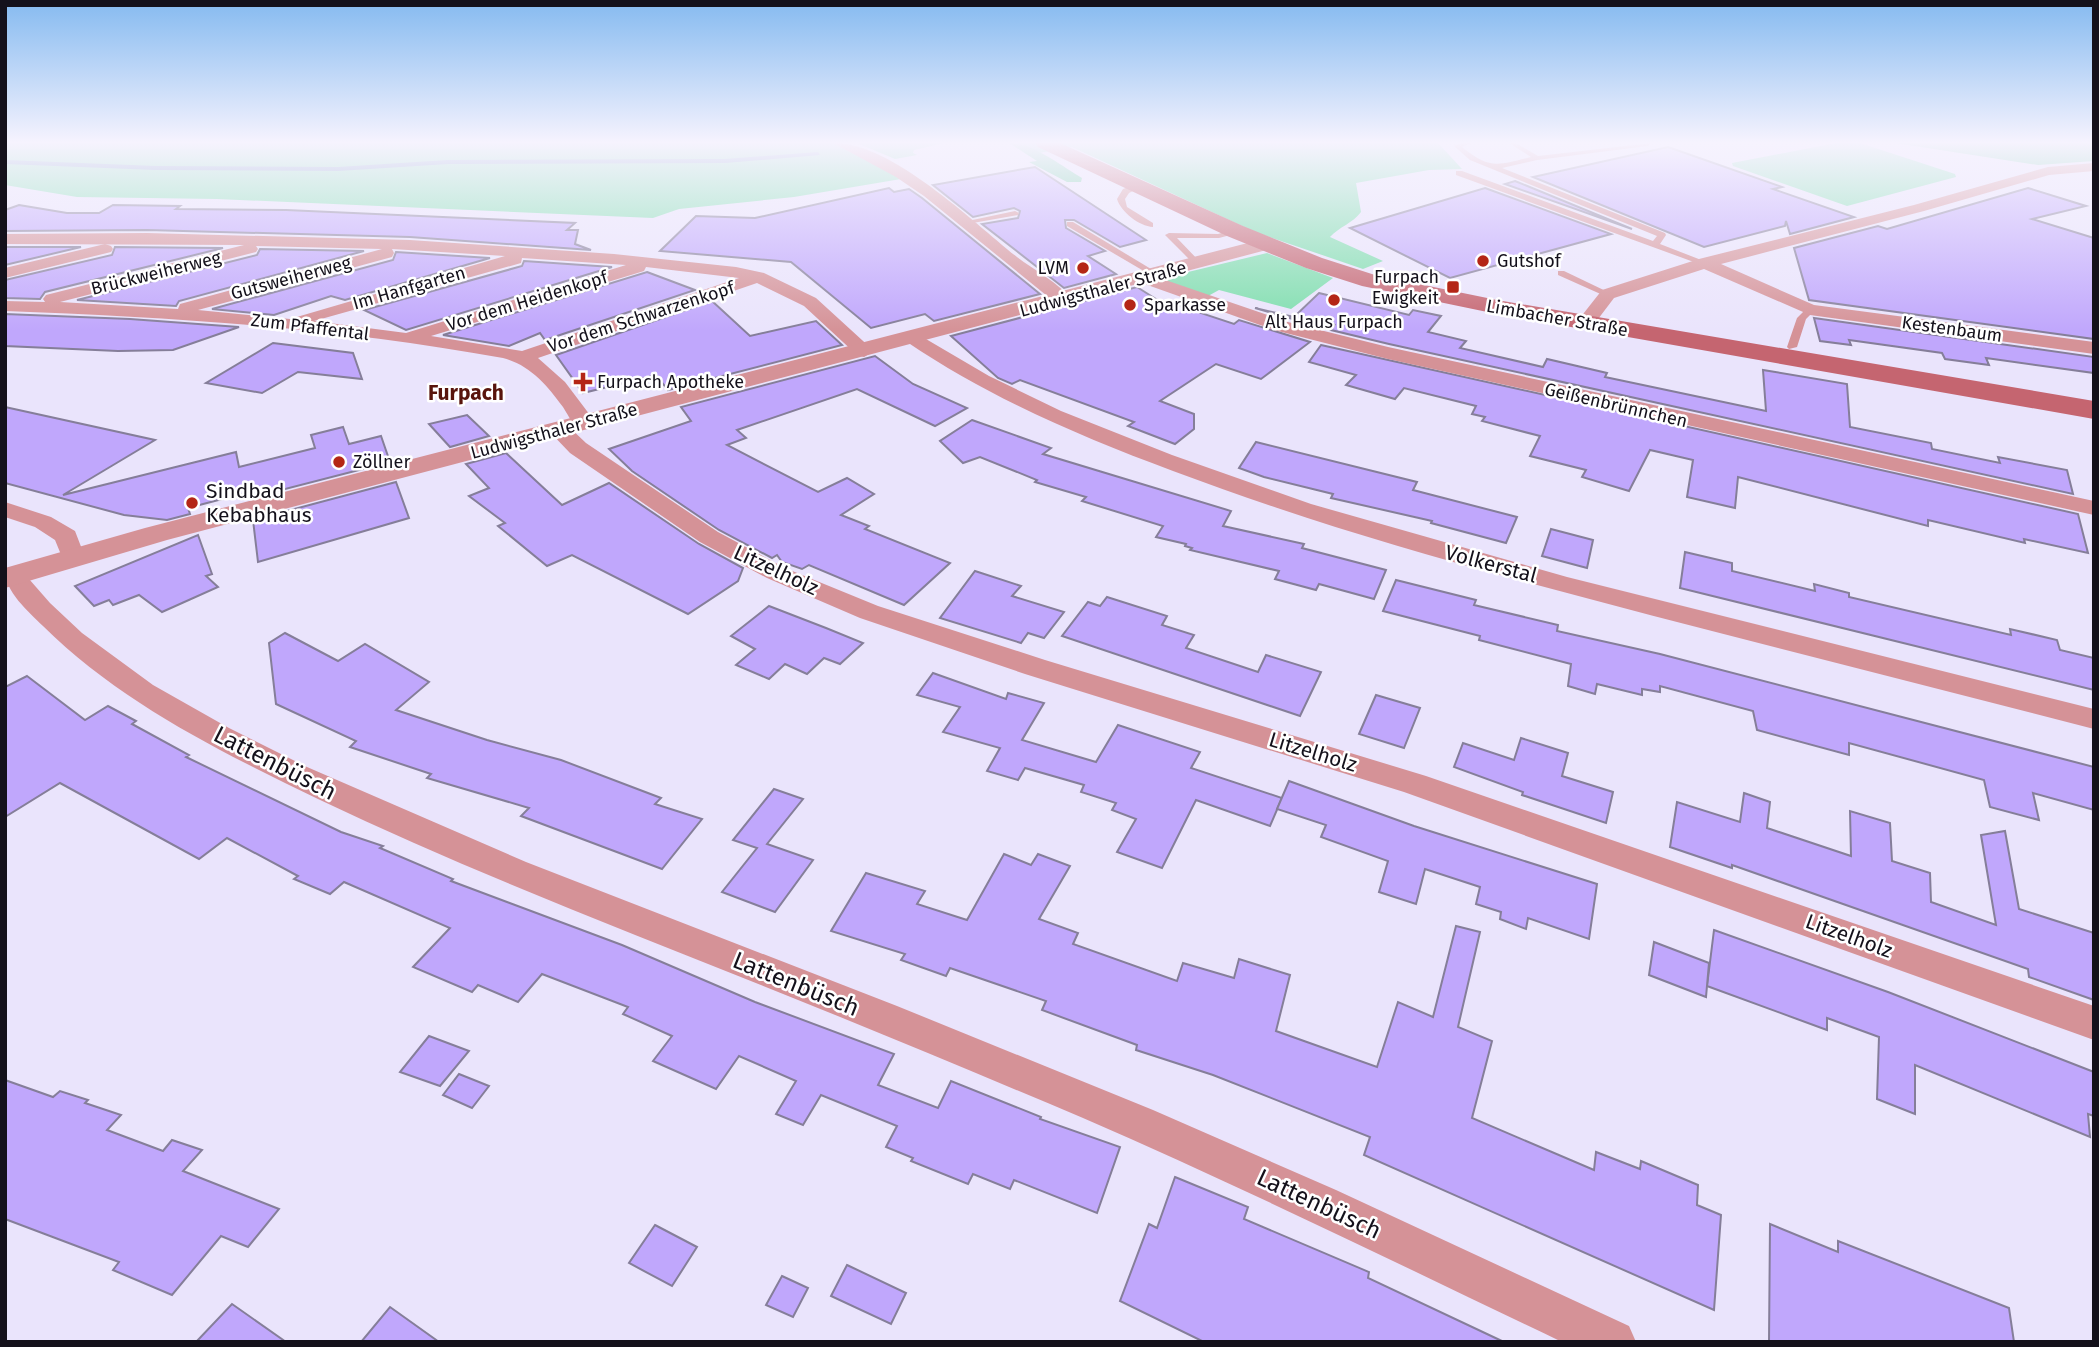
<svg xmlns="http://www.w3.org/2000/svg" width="2099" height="1347" font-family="'Fira Sans',sans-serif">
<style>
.green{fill:#7edead}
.forest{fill:#66cd9b}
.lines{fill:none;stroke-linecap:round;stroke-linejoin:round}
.stream{fill:#6b8eb8;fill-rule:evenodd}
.building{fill:#c0a7fc;stroke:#857e99;stroke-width:2}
.service{fill:#d59297;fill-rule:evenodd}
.minor{fill:#d59297;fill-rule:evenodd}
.tertiary{fill:#d59297;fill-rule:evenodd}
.secondary{fill:#c56570;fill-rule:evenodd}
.poi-dot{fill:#b42616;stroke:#fff;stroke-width:2.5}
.labels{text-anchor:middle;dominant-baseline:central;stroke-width:5;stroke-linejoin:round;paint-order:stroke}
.far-poi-label{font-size:18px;fill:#14111b;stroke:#fff;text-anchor:start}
.far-street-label{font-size:18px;fill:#14111b;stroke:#fff}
.far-quarter-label{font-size:21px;font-weight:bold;fill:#58140c;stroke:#fff}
.poi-label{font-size:21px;fill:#14111b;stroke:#fff;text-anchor:start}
.street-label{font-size:21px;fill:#14111b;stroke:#fff}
.near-street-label{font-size:24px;fill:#14111b;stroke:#fff}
</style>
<rect width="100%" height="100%" fill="#eae4fc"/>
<g class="green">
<path d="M5 143H833L870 160 901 179 794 197 679 209 653 218 217 199 77 197 5 185Z"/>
<path d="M857 143H944L914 150 913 153 917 155 895 159Z"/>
<path d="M1016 143H1438L1462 169 1429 170 1356 183 1361 212C1353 223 1339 227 1330 237L1383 261 1363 269 1255 232 1072 147 1039 153Z"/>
<path d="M1836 143H1860L1955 174 1956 177 1847 206 1733 166 1732 163Z"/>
<path d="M1267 253 1333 278 1291 309 1219 290 1208 296 1159 279Z"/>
</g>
<g class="forest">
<path d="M1009 143C1033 143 1061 166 1082 178L1081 182H1067L1029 162 1037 161Z"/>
<path d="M1895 143H2094V161L2038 165Z"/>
</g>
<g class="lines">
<path class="stream" d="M818 152 820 155 725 163 448 164 338 171 156 170 5 164V160L156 166 338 167 448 160 725 159Z"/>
</g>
<g class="building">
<path d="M1668 147 1782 187 1773 189 1854 217 1790 234 1786 221 1785 226 1704 247 1533 177Z"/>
<path d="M1035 167 1146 240 1120 247 1074 220H1065L1066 228 1105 251 1088 256 1116 274 1064 288 982 224 1018 218 1020 211 1014 208 973 217 933 185Z"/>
<path d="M1515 181 1632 229 1505 184Z"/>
<path d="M889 188 894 192 909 189 922 198 1040 294 934 321 925 314 871 328 791 262 660 251 696 216 755 218Z"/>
<path d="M1485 188 1611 234 1450 278 1350 228Z"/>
<path d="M2028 188 2086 206 2032 219 2094 238V339L1809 300 1794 248 1878 226 1887 229Z"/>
<path d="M19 205 67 213H99L113 205 180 206 176 209 286 210 575 223 567 230H578L575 244 591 250 410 237 147 230 5 231V210Z"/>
<path d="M5 247H81L5 265Z"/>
<path d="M115 247 223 248 45 292 40 299 5 298V280L112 255Z"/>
<path d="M260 249 364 251 179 301 176 306 77 300 257 255Z"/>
<path d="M396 252 490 258 345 300 331 296 274 315 212 309 393 260Z"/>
<path d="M524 261 612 267 406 330 364 310 522 266Z"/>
<path d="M647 272 695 290 545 340 540 333 509 346 443 335Z"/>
<path d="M1137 287 1167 306 1171 303 1234 324 1239 320 1310 342 1261 379 1216 364 1160 401 1194 414V429L1175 444 1128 426 1134 422 1020 380 1012 384 998 378 951 336Z"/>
<path d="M1319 293 1409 315 1413 310 1441 316 1428 332 1466 341 1460 348 1543 367 1547 359 1607 373 1605 377 1766 411 1763 370 1847 384 1850 427 1931 443 1932 449 2000 463 1998 457 2067 470 2073 494 1389 344 1331 330 1335 324 1327 329 1255 308 1294 317Z"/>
<path d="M712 301 750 336 816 321 842 345 668 390 656 375 583 393 556 355Z"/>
<path d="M5 314 130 319 239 327 173 350 118 351 5 346Z"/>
<path d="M1814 318 2094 357V373L1986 358 1989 365 1945 359 1942 353 1849 340 1851 345 1820 341Z"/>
<path d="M273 343 353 353 362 379 298 372 262 393 206 383Z"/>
<path d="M1321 345 2078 514 2088 553 2024 539 2025 543 1928 520V526L1738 477 1735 508 1687 497 1693 460 1650 450 1629 491 1582 477 1586 470 1530 456 1540 436 1482 421 1485 417 1472 414 1476 406 1404 388 1395 399 1346 385 1356 375 1309 362Z"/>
<path d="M875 356 913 384 967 408 935 426 857 389 737 430 746 438 727 445 818 492 847 478 874 494 841 515 869 526 865 529 950 563 904 605 809 565 802 569 782 562 777 555 772 558 719 530 632 471 609 449 691 421 681 407Z"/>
<path d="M5 407 155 440 63 495 236 452 239 467 315 448 311 435 343 427 349 444 381 436 390 462 250 498 249 492 188 508 190 514 167 520 124 515 5 483Z"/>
<path d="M467 415 489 436 450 447 429 424Z"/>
<path d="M972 420 1051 448 1043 454 1231 511 1223 526 1304 544 1302 548 1386 570 1374 599 1319 584 1316 590 1275 579 1279 571 1190 550 1192 548 1185 546 1186 544 1156 537 1163 526 1082 501 1086 497 1035 482 1037 480 980 457 963 463 940 441Z"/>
<path d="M1256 442 1417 482 1413 490 1517 517 1506 543 1431 523 1432 521 1331 498 1333 494 1264 477 1239 468Z"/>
<path d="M506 453 562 505 609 483 699 544 743 568 738 581 688 614 572 555 547 566 498 526 505 523 469 496 489 488 466 464Z"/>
<path d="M396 482 409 518 258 562 253 520Z"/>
<path d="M1551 529 1593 540 1587 568 1542 556Z"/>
<path d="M198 535 212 574 206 576 218 587 162 612 139 595 113 605 109 600 94 606 75 586Z"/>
<path d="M1685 552 1732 563V571L1815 591 1814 584 1849 593V597L2011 635 2010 629 2057 640 2060 650 2094 658V690L1680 588Z"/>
<path d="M975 571 1021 586 1012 596 1064 612 1044 638 1028 633 1021 643 940 618Z"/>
<path d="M1396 580 1476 600 1474 605 1558 625 1557 631 1660 654 2094 767V810L2033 793 2039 820 1990 807 1984 780 1849 743V755L1757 730 1753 711 1660 686V692L1642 689V695L1597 684 1595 694 1568 686 1571 664 1479 640 1480 636 1383 611Z"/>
<path d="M1107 597 1167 616 1162 625 1194 635 1186 648 1258 672 1266 655 1321 672 1300 716 1062 636 1088 602 1100 606Z"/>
<path d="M769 606 826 628 863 643 840 664 824 658 807 674 785 664 769 679 736 665 755 649 731 636Z"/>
<path d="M285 633 338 661 365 644 429 682 396 710 487 740 561 760 661 798 655 804 702 819 662 869 521 816 529 808 427 778 431 774 350 747 356 741 276 704 269 643Z"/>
<path d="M933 673 1006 699 1008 693 1044 703 1022 740 1096 762 1118 725 1200 752 1191 768 1282 798 1270 826 1196 800 1162 868 1117 852 1136 819 1112 810 1116 803 1081 792 1084 785 1025 768 1018 780 987 771 1000 748 943 732 960 707 917 695Z"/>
<path d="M27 676 85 720 108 706 136 721 132 724 189 755 186 757 341 832 383 846 380 848 453 879 451 881 622 945 755 1002 894 1054 878 1085 938 1108 951 1081 1041 1117 1040 1119 1120 1147 1097 1213 1014 1180 1010 1189 973 1174 968 1184 911 1161 913 1158 886 1147 897 1126 821 1095 803 1125 776 1114 796 1081 739 1056 716 1089 653 1061 672 1036 623 1014 628 1007 542 974 518 1002 478 985 472 992 413 967 450 928 344 882 330 894 294 879 298 876 227 838 199 859 60 783 5 817V687Z"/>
<path d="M1376 695 1420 708 1404 748 1359 734Z"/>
<path d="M1521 738 1568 753 1562 776 1613 792 1606 823 1522 795 1523 792 1454 767 1463 743 1514 760Z"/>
<path d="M1289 781 1414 826 1597 884 1589 939 1528 918 1526 929 1500 919 1501 912 1476 904 1480 887 1425 869 1416 904 1379 892 1388 861 1321 837 1326 825 1277 809Z"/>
<path d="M774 789 803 799 767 844 813 860 775 912 722 892 757 848 733 840Z"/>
<path d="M1744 793 1770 802 1767 828 1851 856 1850 811 1890 823 1892 861 1930 873 1931 902 1996 925 1981 835 2005 831 2019 909 2094 933V1000L2029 977 2028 969 1732 865V868L1670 847 1677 802 1740 822Z"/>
<path d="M1004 854 1031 865 1038 854 1070 866 1039 919 1078 933 1073 944 1177 981 1183 963 1234 978 1239 959 1290 975 1276 1031 1377 1067 1398 1002 1433 1017 1456 926 1480 932 1458 1027 1492 1041 1472 1118 1594 1170 1596 1152 1640 1169 1641 1161 1698 1185 1697 1205 1721 1215 1714 1310 1364 1155 1370 1137 1213 1075 1136 1050 1137 1045 1042 1010 1046 1001 950 968 946 976 901 960 905 954 831 931 866 873 925 891 917 904 967 920Z"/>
<path d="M1714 930 1888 992 2094 1072V1116L2088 1114 2090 1137 1915 1065V1114L1877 1099 1879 1037 1827 1018V1030L1707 986Z"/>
<path d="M1654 942 1709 963 1706 997 1649 975Z"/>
<path d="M429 1036 469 1051 440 1086 400 1072Z"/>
<path d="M459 1074 489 1086 472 1108 443 1095Z"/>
<path d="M5 1080 53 1097 60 1091 88 1100 85 1103 121 1115 107 1130 163 1151 172 1140 202 1150 183 1171 279 1209 248 1247 221 1236 172 1295 113 1270 119 1262 5 1219Z"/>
<path d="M1175 1177 1248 1207 1244 1219 1369 1272 1368 1278 1504 1342H1204L1120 1301 1149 1224 1157 1228Z"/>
<path d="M1770 1224 1838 1252V1241L2009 1308 2014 1342H1769Z"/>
<path d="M655 1225 697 1247 672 1286 629 1263Z"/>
<path d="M847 1265 906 1293 891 1324 831 1296Z"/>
<path d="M782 1276 808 1288 793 1317 766 1305Z"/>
<path d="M232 1304 286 1342H196Z"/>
<path d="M390 1307 439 1342H361Z"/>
</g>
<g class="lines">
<g class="service">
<path d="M1461 143H1471L1462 147C1490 170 1498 165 1531 157L1509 143H1516L1538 156 1651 143 1648 146 1537 160 1502 168 1665 233 1666 235 1660 244 1709 263 1702 265 1456 175V171H1462L1653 241 1657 236 1470 160 1454 146Z"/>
<path d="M1136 184 1143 186 1129 193 1125 199 1127 207 1153 223V227C1139 226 1121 212 1117 199L1123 189Z"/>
<path d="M1015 211 1019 213 1018 215 967 224 963 222Z"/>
<path d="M1067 222H1073L1161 275 1154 277 1067 226Z"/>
<path d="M1235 229H1238V233L1219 238H1177L1200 262 1201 264 1197 267 1165 235 1169 233 1218 234Z"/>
<path d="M1558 271H1564L1612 294 1605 296 1558 275Z"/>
<path d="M1807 308 1815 310 1806 319 1797 347 1789 349 1787 347 1797 318Z"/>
</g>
<g class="minor">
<path d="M833 143C890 141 973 222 1017 257 1034 270 1059 283 1072 300L1069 304H1057L924 196 896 177Z"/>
<path d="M2094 163V171L2049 175 1924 211 1721 264 1814 305 2094 342V354L1810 315 1704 269 1614 298 1592 327H1578L1576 323 1602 290 1699 259 1914 205 2048 167Z"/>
<path d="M147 233 410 240 614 254 736 267 764 273 816 298 874 351 864 357 857 355 804 306 757 283 538 358 565 382 596 423 592 427C587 429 581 430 576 426 571 422 567 413 563 407 547 385 530 365 503 358 339 328 171 317 5 311V301L45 302 43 299 46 295 244 245 5 244V234ZM256 246 382 249 180 304 178 309 60 302 256 252 258 249ZM392 249 505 256 290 319 198 310 392 257 394 253ZM522 258 626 265 406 333 314 321 521 263ZM646 267 739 278 522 351 431 336 644 271Z"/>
<path d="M105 244 111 246 113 249 111 252 5 278V268Z"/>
<path d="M1145 273 1288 322 1388 347 2094 501V515L1388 359 1274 330 1139 282 1136 278Z"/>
<path d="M914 332 989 376 1061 411 1172 455 1311 504 1567 577 2094 709V729C1901 679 1707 631 1515 579 1399 548 1285 513 1173 471 1079 436 990 398 907 342L905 338 907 334Z"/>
<path d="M559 424 567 425 586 443 718 532 785 568 878 606 1045 660 1426 776 2094 1006V1040L1404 792 1025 674 860 618 767 578 700 542 570 453 548 430 551 425Z"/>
<path d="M5 502 51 517 75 531 85 557 82 562 73 564 64 562 55 540 35 527 5 517Z"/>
<path d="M13 568 22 571 50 603 82 633 153 685 229 728 307 767 526 862 897 1006 1153 1110 1336 1190 1629 1326 1636 1342H1562C1403 1266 1244 1188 1083 1118 988 1078 893 1038 798 1000 637 935 475 874 318 799 221 752 121 703 43 626 28 611 5 592 5 570Z"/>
</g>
<path class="tertiary" d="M1267 238 1274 240 1277 244 1274 248 167 540 5 588V568L145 528Z"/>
<path class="secondary" d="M1036 143H1060L1243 226 1322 258 1375 275 1497 300 2094 401V419L1497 314 1362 286 1306 268 1227 236 1038 147Z"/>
</g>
<linearGradient id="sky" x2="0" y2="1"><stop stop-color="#85baf0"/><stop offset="0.43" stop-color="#f6f3fe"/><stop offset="1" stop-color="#f6f3fe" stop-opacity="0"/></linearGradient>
<rect width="2099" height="331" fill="url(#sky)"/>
<g class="poi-dot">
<circle cx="1483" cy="261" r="7"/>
<circle cx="1083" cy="268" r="7"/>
<rect x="1446" y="280" width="14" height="14" rx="3.5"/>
<circle cx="1334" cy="300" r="7"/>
<circle cx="1130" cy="305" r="7"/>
<path d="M579.5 371.5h7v7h7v7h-7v7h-7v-7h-7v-7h7z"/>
<circle cx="339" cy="462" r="7"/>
<circle cx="192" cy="503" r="7"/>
</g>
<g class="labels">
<g class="far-poi-label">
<text x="1497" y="261">Gutshof</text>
<text x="1069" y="268" text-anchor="end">LVM</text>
<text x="1439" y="277" text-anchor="end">Furpach<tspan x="1439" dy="21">Ewigkeit</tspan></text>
<text x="1144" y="305">Sparkasse</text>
<text x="1334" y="322" text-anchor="middle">Alt Haus Furpach</text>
<text x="597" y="382">Furpach Apotheke</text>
<text x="353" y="462">Zöllner</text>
</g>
<g class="far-street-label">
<text transform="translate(156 273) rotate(-14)">Brückweiherweg</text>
<text transform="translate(291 278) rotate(-15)">Gutsweiherweg</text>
<text transform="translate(409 288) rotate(-16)">Im Hanfgarten</text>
<text transform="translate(1103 289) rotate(-15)">Ludwigsthaler Straße</text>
<text transform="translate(527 301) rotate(-17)">Vor dem Heidenkopf</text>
<text transform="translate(641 317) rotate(-18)">Vor dem Schwarzenkopf</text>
<text transform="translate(1557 318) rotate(10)">Limbacher Straße</text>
<text transform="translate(310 327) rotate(7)">Zum Pfaffental</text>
<text transform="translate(1952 329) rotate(8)">Kestenbaum</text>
<text transform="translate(1616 405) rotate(13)">Geißenbrünnchen</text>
<text transform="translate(554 431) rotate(-15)">Ludwigsthaler Straße</text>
</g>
<g class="far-quarter-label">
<text x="466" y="393">Furpach</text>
</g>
<g class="poi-label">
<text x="206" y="491">Sindbad<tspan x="206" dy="24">Kebabhaus</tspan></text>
</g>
<g class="street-label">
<text transform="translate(1491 564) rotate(15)">Volkerstal</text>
<text transform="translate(776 570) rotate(25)">Litzelholz</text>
<text transform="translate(1313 752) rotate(17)">Litzelholz</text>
<text transform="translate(1849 936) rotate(20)">Litzelholz</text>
</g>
<g class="near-street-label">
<text transform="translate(275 763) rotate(27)">Lattenbüsch</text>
<text transform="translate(796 984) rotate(22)">Lattenbüsch</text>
<text transform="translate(1319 1204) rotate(25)">Lattenbüsch</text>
</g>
</g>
<rect width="2099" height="1347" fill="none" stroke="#14111b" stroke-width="14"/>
</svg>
